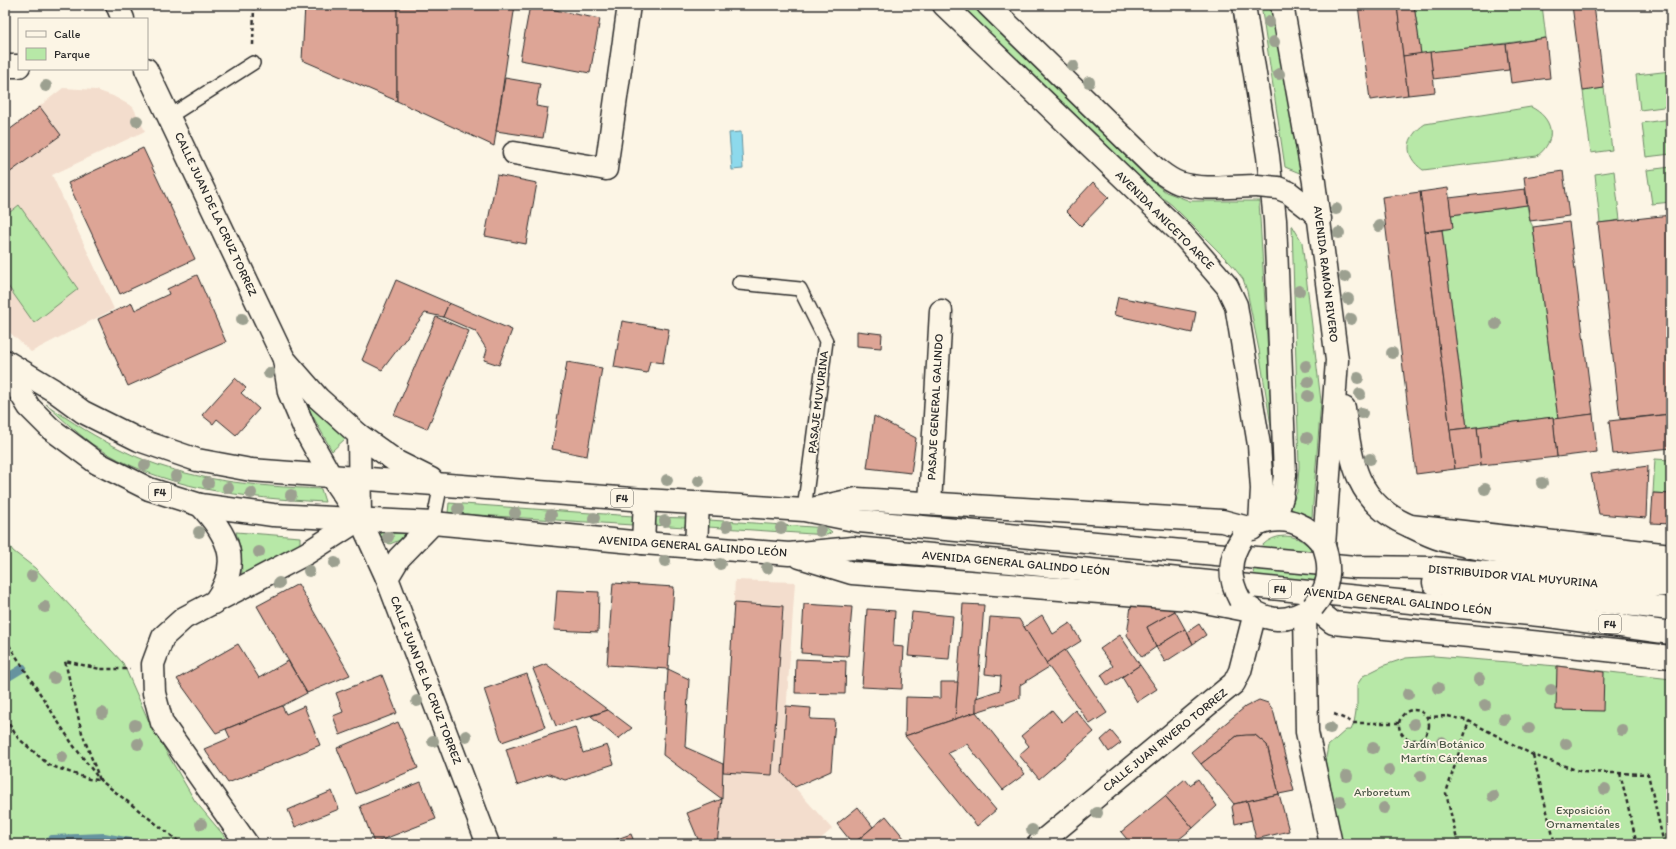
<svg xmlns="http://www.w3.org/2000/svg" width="1676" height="849" font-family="Itim,sans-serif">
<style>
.built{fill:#f3ddcd}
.green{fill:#b7e8a7;stroke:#718a69}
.water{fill:#8dd9ec;stroke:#66939f}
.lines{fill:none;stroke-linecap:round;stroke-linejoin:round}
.stream{stroke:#66939f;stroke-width:8}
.building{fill:#dda596;stroke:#2b2b2b}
.lane-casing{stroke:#2b2b2b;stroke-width:16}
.street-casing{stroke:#2b2b2b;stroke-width:25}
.secondary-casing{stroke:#2b2b2b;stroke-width:25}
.highway-casing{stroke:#2b2b2b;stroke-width:25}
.path{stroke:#2b2b2b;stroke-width:2.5;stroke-dasharray:4 3;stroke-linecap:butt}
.lane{stroke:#fcf5e5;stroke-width:13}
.street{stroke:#fcf5e5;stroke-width:22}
.secondary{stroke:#fcf5e5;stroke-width:22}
.highway{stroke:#fcf5e5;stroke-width:22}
.secondary-bridge-casing{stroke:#2b2b2b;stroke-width:25;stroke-linecap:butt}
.secondary-bridge{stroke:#fcf5e5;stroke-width:22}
.tree{fill:#9ca090}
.labels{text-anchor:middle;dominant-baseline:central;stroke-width:3.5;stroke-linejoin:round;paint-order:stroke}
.shield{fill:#fcf5e5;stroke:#6a6863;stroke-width:1}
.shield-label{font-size:11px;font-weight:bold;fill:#2b2b2b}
.street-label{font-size:12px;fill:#2b2b2b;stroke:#fcf5e5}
.park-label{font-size:12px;fill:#4e5a4a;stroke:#fcf5e5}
</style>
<rect width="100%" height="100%" fill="#fcf5e5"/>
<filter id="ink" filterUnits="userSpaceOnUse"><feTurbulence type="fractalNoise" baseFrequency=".025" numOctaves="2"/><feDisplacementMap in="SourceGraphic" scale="8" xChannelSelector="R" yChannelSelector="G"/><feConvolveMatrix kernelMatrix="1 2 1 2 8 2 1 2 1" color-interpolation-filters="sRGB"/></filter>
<g filter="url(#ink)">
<g class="built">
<path d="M63 88 96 90 113 96 133 107 145 131 52 175 114 309 31 352 5 328V133Z"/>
<path d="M735 580 795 582 782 773 832 829 815 844H717L722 799Z"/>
</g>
<g class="green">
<path d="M961 5H971L1150 180 1166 192 1190 201H1259L1273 439 1259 350 1247 291 1243 279 1231 264 1172 205 1155 192Z"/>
<path d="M1261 5H1272L1302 174 1285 167Z"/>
<path d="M1414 5H1542L1546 38 1421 54Z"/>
<path d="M1671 71V106L1640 110 1636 75Z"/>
<path d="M1604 88 1612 150 1591 153 1583 91Z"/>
<path d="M1531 107C1553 118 1558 140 1537 156L1423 170C1403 156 1405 137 1425 124Z"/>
<path d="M1671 119V154L1646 157 1642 123Z"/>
<path d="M1671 167V202L1652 204 1647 170Z"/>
<path d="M1614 171 1620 220 1600 223 1595 174Z"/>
<path d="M19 205 78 289 34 323 5 282V216Z"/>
<path d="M1527 205 1530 221 1533 227 1558 419H1553V417L1467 428 1442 230 1453 228 1451 215Z"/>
<path d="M1292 225 1302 242 1321 401 1312 517 1290 509 1297 492 1299 467Z"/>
<path d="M304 400 346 438 332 451Z"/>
<path d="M46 404C71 422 97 438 124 451 185 481 255 486 321 489L325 502C245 498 161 490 92 444 76 432 61 418 46 404Z"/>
<path d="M1655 459 1671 460V494L1653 493Z"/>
<path d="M449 503 633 516 632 525 448 513Z"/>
<path d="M652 517 686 518 685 527 652 525Z"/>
<path d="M709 520 827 528 832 532 827 535 708 527Z"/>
<path d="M236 532 300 537V544L242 575 241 552Z"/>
<path d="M378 533H406L400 540 390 544 382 540Z"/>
<circle cx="1285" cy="568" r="32"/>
<path d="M5 539 13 551 35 568 123 663 150 724 195 801 231 844H5Z"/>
<path d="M1434 656 1557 666 1671 679V844H1339L1323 774 1328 746 1346 730H1351L1354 723 1357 705V685L1363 676 1385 665 1406 658Z"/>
</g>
<path class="water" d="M741 132 743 169 732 170 729 133Z"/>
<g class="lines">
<g class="stream">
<path d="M5 679 23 668"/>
<path d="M47 844 52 839 104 837 141 844"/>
</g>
</g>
<g class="building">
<path d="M305 5H397V101L302 60Z"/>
<path d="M397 5H515L494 146 397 101Z"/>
<path d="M530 5 600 19 590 73 520 60Z"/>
<path d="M1358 5H1397L1408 95 1370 100Z"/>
<path d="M1397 5H1414L1421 54 1403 56Z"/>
<path d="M1572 5H1594L1604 88 1583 91Z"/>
<path d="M1546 38 1550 78 1511 83 1506 44Z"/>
<path d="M1506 44 1509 70 1433 79 1430 52Z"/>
<path d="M1430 52 1435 92 1408 95 1403 56Z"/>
<path d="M505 78 540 84 536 106 548 108 543 138 496 131Z"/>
<path d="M40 107 61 135 5 176V133Z"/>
<path d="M143 148 195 259 120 294 68 183Z"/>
<path d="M1563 171 1569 216 1530 221 1524 177Z"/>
<path d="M497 175 537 183 526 244 485 236Z"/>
<path d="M1093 182 1109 197 1081 226 1066 211Z"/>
<path d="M1448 188 1453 228 1425 232 1420 192Z"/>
<path d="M1525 189 1527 205 1451 215 1449 198Z"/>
<path d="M1420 192 1455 469 1416 474 1382 197Z"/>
<path d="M1671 215V414L1620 419 1598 223Z"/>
<path d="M1569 222 1593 414 1558 419 1533 227Z"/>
<path d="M1442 230 1467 428 1450 430 1425 232Z"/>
<path d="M197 275 226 342 128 386 98 319 132 303 135 310 169 294 167 289Z"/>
<path d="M396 280 449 303 443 317 425 313 382 370 362 360Z"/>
<path d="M1118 297 1196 312 1192 333 1114 315Z"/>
<path d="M449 303 512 330 499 365 484 360 487 350 475 331 443 317Z"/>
<path d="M436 317 469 331 427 429 394 415Z"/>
<path d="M622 321 669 329 663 363 650 361 647 373 614 367Z"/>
<path d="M857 331 882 334 881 348 857 346Z"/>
<path d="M567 362 602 368 587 456 552 449Z"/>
<path d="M235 378 246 388 241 393 259 409 236 435 217 419 213 424 202 415Z"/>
<path d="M1593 414 1597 452 1557 457 1553 419Z"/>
<path d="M1671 414V448L1613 454 1609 421Z"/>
<path d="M874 416 916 438 911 473 867 468Z"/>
<path d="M1553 417 1557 457 1481 465 1477 427Z"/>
<path d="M1477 427 1481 465 1455 469 1450 430Z"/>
<path d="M1648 466 1646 518 1599 514 1591 474Z"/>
<path d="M1653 493 1671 494V524L1651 523Z"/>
<path d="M613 583 674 587 668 669 607 665Z"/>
<path d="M298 584 350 675 307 693 257 606Z"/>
<path d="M557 590 599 592 598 632 554 630Z"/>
<path d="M734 603 783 606 772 775 723 772Z"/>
<path d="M804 604 852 607 848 656 801 653Z"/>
<path d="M963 604 984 605 976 712 955 719Z"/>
<path d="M1131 606 1174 609 1175 611 1147 627 1156 647 1142 657 1127 635Z"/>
<path d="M867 609 895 611 893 646 904 647 902 689 862 687Z"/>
<path d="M1175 611 1185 629 1156 647 1147 627Z"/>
<path d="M912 612 953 616 949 659 908 656Z"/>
<path d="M1042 615 1053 634 1070 623 1081 641 1046 663 1024 627Z"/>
<path d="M990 617 1019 619 1049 667 1020 685V698L976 712V698L1000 690 1001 676 985 674Z"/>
<path d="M1199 624 1206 635 1193 644 1187 632Z"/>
<path d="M1185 629 1193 644 1165 662 1156 647Z"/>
<path d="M1120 635 1140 665 1108 686 1101 675 1113 666 1100 649Z"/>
<path d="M238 644 259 678 288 661 307 693 282 706 216 733 177 679Z"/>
<path d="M1065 650 1107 713 1090 724 1046 663Z"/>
<path d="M796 659 846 661 845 694 795 693Z"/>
<path d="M546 664 608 710 556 726 533 669Z"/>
<path d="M1140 665 1157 689 1137 702 1122 677Z"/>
<path d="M1557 666 1604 672 1603 711 1556 710Z"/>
<path d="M668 669 689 679 685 747 723 764 722 799 663 755Z"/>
<path d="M527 674 545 727 502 742 484 689Z"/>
<path d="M382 675 397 713 340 735 333 716 343 712 336 693Z"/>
<path d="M941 682H958L955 719 905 736 906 697 941 698Z"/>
<path d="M1259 700 1268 703 1273 710 1294 791 1279 794 1267 745 1255 735 1237 736 1201 764 1191 752 1245 707Z"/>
<path d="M282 706 286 714 304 706 320 745 228 783 204 749 230 738 226 729Z"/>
<path d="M786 706 811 708 810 719 835 720 831 771 795 787 782 773Z"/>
<path d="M608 710 632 728 618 739 591 716Z"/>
<path d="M1052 710 1062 722 1075 710 1094 732 1039 779 1019 755 1029 746 1021 736Z"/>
<path d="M976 712 1025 774 1003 790 967 744 948 753 996 810 977 826 905 736Z"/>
<path d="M398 722 418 768 356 794 337 748Z"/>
<path d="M575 727 583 753 607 745 614 764 565 780 549 774 517 785 506 749Z"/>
<path d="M1111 731 1121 743 1109 752 1101 740Z"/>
<path d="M1246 735H1255L1267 745 1279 794 1234 804 1201 764 1237 736Z"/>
<path d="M1185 779 1190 785 1198 779 1217 806 1193 828 1165 796Z"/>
<path d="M421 782 436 819 374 843 360 806Z"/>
<path d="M332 791 339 809 295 827 288 810Z"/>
<path d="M1279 794 1289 831 1256 839 1247 801Z"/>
<path d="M1165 796 1193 828 1173 844H1131L1121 832Z"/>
<path d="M722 799 717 844H700L687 813Z"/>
<path d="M1247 801 1252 820 1235 824 1232 807 1234 804Z"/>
<path d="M858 807 873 827 853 844 837 824Z"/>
<path d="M886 816 909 844H853L873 827Z"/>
<path d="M631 834 635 844H603Z"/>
</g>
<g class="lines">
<defs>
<g id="lane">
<path d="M170 116 253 63"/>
<path d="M739 283 800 289 826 341 804 510"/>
<path d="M433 523 441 484"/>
</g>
<g id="street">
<path d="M117 5 123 19"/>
<path d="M5 66H19"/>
<path d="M146 69 284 359 318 398 359 435 360 519"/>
<path d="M514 153 606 169 629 5"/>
<path d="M284 359 289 392 306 432 330 475 360 519 387 578 488 844"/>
<path d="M930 503 941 311"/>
<path d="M200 505C230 537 242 564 214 603"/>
<path d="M1305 613 1307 732 1331 844"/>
<path d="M247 844 162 723 154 693 153 664 163 637 184 618 307 553 360 519"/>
<path d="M1039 844 1234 683 1240 671 1255 613"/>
</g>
<g id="secondary">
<path d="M944 5 1182 234 1227 286 1236 305 1259 445 1262 489 1260 524"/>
<path d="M988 5 1155 168C1163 174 1170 180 1179 183 1203 191 1233 186 1257 186"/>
<path d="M1244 5 1268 156 1275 220 1285 475 1282 497 1275 520"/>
<path d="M1282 5 1314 182 1337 360 1324 546"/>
<path d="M1288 192 1310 209 1320 219"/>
<path d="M1344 408C1351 461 1355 503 1410 526L1671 555"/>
<path d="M1262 523C1288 515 1309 525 1324 546"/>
<path d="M1240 600C1264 623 1285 625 1313 607L1333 623 1542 643 1671 657"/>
</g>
<g id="highway">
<path d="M5 361 53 390 83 412 139 440 197 460 251 470 645 500 804 510 859 521 1355 567 1432 568 1633 586 1671 585"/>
<path d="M5 368 29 407 51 429 97 463 149 489 200 505 273 515 433 523 643 543 789 554 853 548 1011 562 1549 616 1671 633"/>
<path d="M359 435 397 462 431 479"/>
<path d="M816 508 857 499 1222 521 1252 529"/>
<path d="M1410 526C1420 531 1432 537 1443 540 1517 561 1595 562 1670 576"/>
<path d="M643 543 645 500"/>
<path d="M696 547 698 503"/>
<path d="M800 557 852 573 1190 599 1251 611"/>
<path d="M387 578 399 558 433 523"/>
<path d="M1434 583 1671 609"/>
</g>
</defs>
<use href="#lane" class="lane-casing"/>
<use href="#street" class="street-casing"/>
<use href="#secondary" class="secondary-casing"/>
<use href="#highway" class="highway-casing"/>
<g class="path">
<path d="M253 45 254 5"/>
<path d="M5 639 73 745 100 780 182 844"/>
<circle cx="1414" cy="725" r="15"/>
<path d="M1334 714 1354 723H1399"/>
<path d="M1427 717 1448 716 1469 721 1533 755 1582 772 1648 774 1664 844"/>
<path d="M5 718 18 738 49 765 89 779 100 780 82 733 65 661 100 669H130"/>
<path d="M1533 755 1555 844"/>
<path d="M1620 773 1637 844"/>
<path d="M1458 844 1446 793 1469 721"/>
</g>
<use href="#lane" class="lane"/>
<use href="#street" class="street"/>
<use href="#secondary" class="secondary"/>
<use href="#highway" class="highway"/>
<defs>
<g id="secondary-bridge">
<path d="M1257 186 1278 188 1288 192"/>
<path d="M1240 600C1228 578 1228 559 1242 538"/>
<path d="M1313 607C1329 588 1332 570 1324 546"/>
</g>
</defs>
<use href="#secondary-bridge" class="secondary-bridge-casing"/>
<use href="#secondary-bridge" class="secondary-bridge"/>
</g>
<g class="tree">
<circle cx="1269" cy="22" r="6"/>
<circle cx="1274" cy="42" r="6"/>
<circle cx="1073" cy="66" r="6"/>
<circle cx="1279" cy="74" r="6"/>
<circle cx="1089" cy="82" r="6"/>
<circle cx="46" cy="86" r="6"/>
<circle cx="137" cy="121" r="6"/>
<circle cx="1336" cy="209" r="6"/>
<circle cx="1379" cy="226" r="6"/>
<circle cx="1339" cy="233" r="6"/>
<circle cx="1345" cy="277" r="6"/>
<circle cx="1299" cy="291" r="6"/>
<circle cx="1348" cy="299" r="6"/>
<circle cx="242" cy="319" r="6"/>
<circle cx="1351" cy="319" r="6"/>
<circle cx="1496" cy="324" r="6"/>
<circle cx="1392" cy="353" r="6"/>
<circle cx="1306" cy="366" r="6"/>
<circle cx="269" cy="373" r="6"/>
<circle cx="1358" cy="378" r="6"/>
<circle cx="1308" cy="382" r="6"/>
<circle cx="1360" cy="394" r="6"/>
<circle cx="1308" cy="396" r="6"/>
<circle cx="1362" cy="413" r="6"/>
<circle cx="1307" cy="438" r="6"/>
<circle cx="1370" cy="459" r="6"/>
<circle cx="145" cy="465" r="6"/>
<circle cx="176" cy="476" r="6"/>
<circle cx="667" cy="480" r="6"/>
<circle cx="699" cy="481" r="6"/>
<circle cx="208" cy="483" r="6"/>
<circle cx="1542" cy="483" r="6"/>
<circle cx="228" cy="488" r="6"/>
<circle cx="1485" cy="489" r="6"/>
<circle cx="251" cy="493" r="6"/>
<circle cx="291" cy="495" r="6"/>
<circle cx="458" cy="509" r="6"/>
<circle cx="515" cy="513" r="6"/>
<circle cx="551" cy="515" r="6"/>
<circle cx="594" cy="518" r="6"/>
<circle cx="665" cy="521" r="6"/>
<circle cx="727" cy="526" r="6"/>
<circle cx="781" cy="528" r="6"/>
<circle cx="820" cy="531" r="6"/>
<circle cx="199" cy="532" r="6"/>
<circle cx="388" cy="537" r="6"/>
<circle cx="259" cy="552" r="6"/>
<circle cx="665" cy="561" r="6"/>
<circle cx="335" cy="563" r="6"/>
<circle cx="720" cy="564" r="6"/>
<circle cx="767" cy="568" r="6"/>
<circle cx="309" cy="571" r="6"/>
<circle cx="32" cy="576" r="6"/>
<circle cx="279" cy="583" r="6"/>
<circle cx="45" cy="607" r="6"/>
<circle cx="54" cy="678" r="6"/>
<circle cx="1479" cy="679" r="6"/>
<circle cx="1438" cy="688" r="6"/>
<circle cx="1551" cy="690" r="6"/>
<circle cx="1408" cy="694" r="6"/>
<circle cx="417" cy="701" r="6"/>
<circle cx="1485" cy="705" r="6"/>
<circle cx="102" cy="713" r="6"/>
<circle cx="1504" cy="719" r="6"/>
<circle cx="1414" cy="724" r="6"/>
<circle cx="135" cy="725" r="6"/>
<circle cx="1330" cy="728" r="6"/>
<circle cx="1529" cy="728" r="6"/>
<circle cx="1622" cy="730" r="6"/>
<circle cx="466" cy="736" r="6"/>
<circle cx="433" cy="741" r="6"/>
<circle cx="1442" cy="742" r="6"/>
<circle cx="138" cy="744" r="6"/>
<circle cx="1566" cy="744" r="6"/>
<circle cx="1373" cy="748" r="6"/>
<circle cx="62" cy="757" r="6"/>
<circle cx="1389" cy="770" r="6"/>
<circle cx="1347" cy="776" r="6"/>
<circle cx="1421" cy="776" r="6"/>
<circle cx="1605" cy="789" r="6"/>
<circle cx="1493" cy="796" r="6"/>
<circle cx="1340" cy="801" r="6"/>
<circle cx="1384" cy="808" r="6"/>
<circle cx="1097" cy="813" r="6"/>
<circle cx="201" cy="824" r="6"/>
<circle cx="1032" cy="830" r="6"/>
</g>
</g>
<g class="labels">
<g class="shield">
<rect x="149" y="483" width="22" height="18" rx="3"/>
<rect x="611" y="489" width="22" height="18" rx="3"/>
<rect x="1269" y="580" width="22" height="18" rx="3"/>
<rect x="1599" y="615" width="22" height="18" rx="3"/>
</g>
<g class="shield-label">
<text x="160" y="492">F4</text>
<text x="622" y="498">F4</text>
<text x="1280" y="589">F4</text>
<text x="1610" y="624">F4</text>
</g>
<g class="street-label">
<text transform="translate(216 214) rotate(65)">CALLE JUAN DE LA CRUZ TORREZ</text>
<text transform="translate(1165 220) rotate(45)">AVENIDA ANICETO ARCE</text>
<text transform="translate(1326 274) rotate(83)">AVENIDA RAMÓN RIVERO</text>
<text transform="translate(818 402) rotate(-83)">PASAJE MUYURINA</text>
<text transform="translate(935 407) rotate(-87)">PASAJE GENERAL GALINDO</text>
<text transform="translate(693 546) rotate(4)">AVENIDA GENERAL GALINDO LEÓN</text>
<text transform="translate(1016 563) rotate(5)">AVENIDA GENERAL GALINDO LEÓN</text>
<text transform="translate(1513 576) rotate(5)">DISTRIBUIDOR VIAL MUYURINA</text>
<text transform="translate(1398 601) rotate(6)">AVENIDA GENERAL GALINDO LEÓN</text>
<text transform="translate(426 680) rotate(69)">CALLE JUAN DE LA CRUZ TORREZ</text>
<text transform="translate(1165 740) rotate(-39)">CALLE JUAN RIVERO TORREZ</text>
</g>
<g class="park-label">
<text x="1444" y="744">Jardín Botánico<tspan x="1444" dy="14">Martín Cárdenas</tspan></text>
<text x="1382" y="792">Arboretum</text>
<text x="1583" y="810">Exposición<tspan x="1583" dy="14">Ornamentales</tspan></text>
</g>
</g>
<rect width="1676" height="849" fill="none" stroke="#fcf5e5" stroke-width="20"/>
<rect x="10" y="10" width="1656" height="829" fill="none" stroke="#2b2b2b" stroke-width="1.5" filter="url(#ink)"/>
<rect x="18" y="18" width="130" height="52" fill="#fcf5e5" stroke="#a8a49b"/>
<rect x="26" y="31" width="20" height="6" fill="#fcf5e5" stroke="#a8a49b"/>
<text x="54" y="38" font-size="12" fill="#2b2b2b">Calle</text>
<rect x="26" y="48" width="20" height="12" fill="#b7e8a7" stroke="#a8a49b"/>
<text x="54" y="58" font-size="12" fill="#2b2b2b">Parque</text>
</svg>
